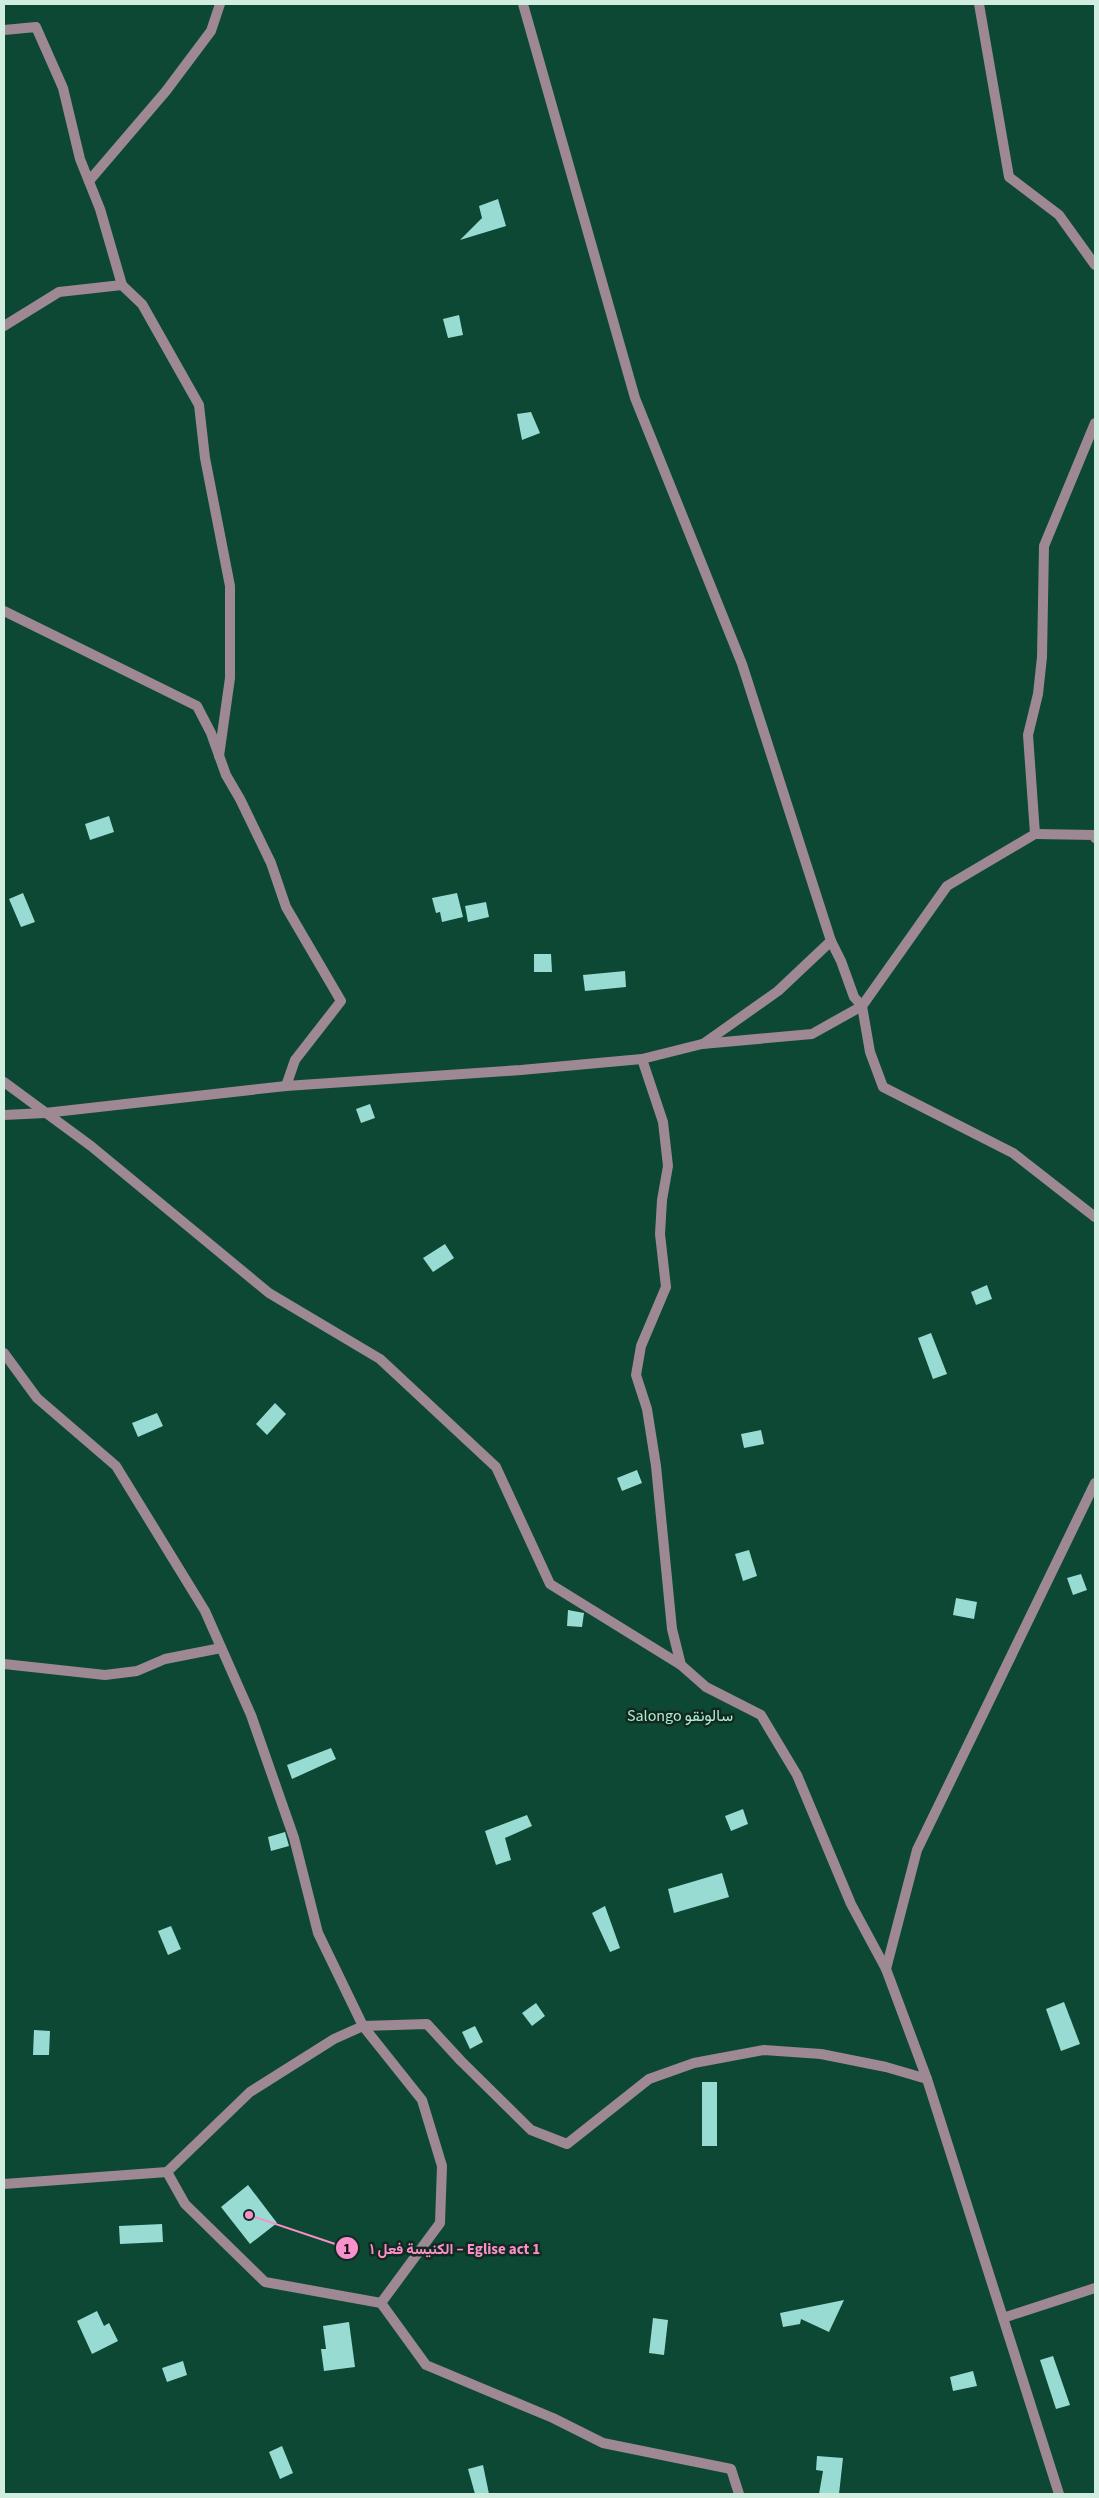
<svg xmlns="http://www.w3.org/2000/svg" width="1099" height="2498" font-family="'Source Sans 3',Vazirmatn,sans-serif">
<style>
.building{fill:#98dbd2}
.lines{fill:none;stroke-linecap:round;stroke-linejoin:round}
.minor{stroke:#9e8893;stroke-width:10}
.labels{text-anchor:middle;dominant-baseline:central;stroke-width:5;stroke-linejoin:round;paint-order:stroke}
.quarter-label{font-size:16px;fill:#b0ead0;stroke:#122920}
.leader{fill:none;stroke:#f890cb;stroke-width:2}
.callout-dot{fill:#f890cb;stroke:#122920;stroke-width:2}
.mark-label{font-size:15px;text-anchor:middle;font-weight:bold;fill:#111}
.callout-label{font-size:15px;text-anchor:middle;font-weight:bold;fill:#f890cb;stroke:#122920;stroke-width:5;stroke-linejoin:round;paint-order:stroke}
</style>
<rect width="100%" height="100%" fill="#0c4834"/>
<g class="building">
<path d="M498 199 506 226 460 240 482 218 479 206Z"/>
<path d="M459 315 463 335 448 338 443 319Z"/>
<path d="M531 412 540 433 522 440 517 414Z"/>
<path d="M109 816 114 832 90 840 85 824Z"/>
<path d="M23 893 35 922 21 927 9 899Z"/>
<path d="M457 893 463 917 442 922 440 912 436 913 432 898Z"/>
<path d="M486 902 489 917 468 922 465 906Z"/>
<path d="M534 954H551L552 972H534Z"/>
<path d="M625 971 626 987 585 991 583 975Z"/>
<path d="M370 1104 375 1118 361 1123 356 1109Z"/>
<path d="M445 1244 454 1258 433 1272 423 1258Z"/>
<path d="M987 1285 992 1299 976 1305 971 1292Z"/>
<path d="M931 1333 947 1374 933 1379 918 1338Z"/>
<path d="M275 1403 286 1414 267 1435 256 1424Z"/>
<path d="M157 1413 163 1426 138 1437 132 1423Z"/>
<path d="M761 1430 764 1444 744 1448 741 1434Z"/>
<path d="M637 1470 642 1483 622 1491 617 1478Z"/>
<path d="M749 1550 757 1576 743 1581 735 1554Z"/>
<path d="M1081 1574 1087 1590 1073 1595 1067 1578Z"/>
<path d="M956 1598 977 1602 974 1619 953 1615Z"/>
<path d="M568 1610 584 1613 582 1627 567 1626Z"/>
<path d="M331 1748 336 1759 292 1779 287 1765Z"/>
<path d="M743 1809 748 1824 731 1831 725 1816Z"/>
<path d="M527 1815 532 1826 505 1838 511 1860 496 1865 485 1831Z"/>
<path d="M285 1832 289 1846 271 1851 268 1837Z"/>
<path d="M722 1873 729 1897 674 1913 668 1889Z"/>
<path d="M605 1906 620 1948 610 1952 592 1913Z"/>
<path d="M171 1926 181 1949 168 1955 158 1931Z"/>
<path d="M1064 2002 1080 2044 1061 2051 1046 2009Z"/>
<path d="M536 2003 545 2016 532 2026 522 2013Z"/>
<path d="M475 2026 483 2042 470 2049 462 2032Z"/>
<path d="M34 2030 50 2031 49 2055H33Z"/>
<rect x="702" y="2082" width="15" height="64"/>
<path d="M248 2185 277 2223 250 2244 221 2207Z"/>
<path d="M162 2224 163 2242 120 2244 119 2226Z"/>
<path d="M844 2300 829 2332 801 2319 800 2324 783 2327 780 2313Z"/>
<path d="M97 2311 104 2326 109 2323 118 2341 92 2354 77 2321Z"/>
<path d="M653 2318 668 2320 664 2355 649 2353Z"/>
<path d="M349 2322 355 2367 324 2371 321 2349H326L323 2326Z"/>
<path d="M1053 2356 1070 2405 1056 2409 1040 2360Z"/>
<path d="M183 2361 187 2375 167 2382 162 2368Z"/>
<path d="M973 2371 977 2386 953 2391 950 2377Z"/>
<path d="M282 2446 293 2473 280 2479 269 2452Z"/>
<path d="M817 2456 843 2458 839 2494H819L823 2471 816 2470Z"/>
<path d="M483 2465 489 2494H475L468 2469Z"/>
</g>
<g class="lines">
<g class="minor">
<path d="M523 4 635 398 742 664 831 941 778 991 703 1044"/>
<path d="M979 4 1009 177 1059 215 1095 265"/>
<path d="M4 30 36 27 63 88 80 159 100 209 122 285 142 304 199 405 205 458 230 586V678L219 756"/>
<path d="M89 181 166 91 211 31 220 4"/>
<path d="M4 326 59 292 122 285"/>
<path d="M4 611 197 706 211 733 226 775 240 799 271 863 286 907 341 1001 295 1060 286 1086"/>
<path d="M1035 834 1094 835 1095 838"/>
<path d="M831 941 841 961 854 997 862 1006 870 1052 883 1087 1013 1153 1095 1217"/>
<path d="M642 1059 663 1122 668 1166 662 1200 660 1234 666 1287 641 1346 636 1375 647 1409 656 1466 672 1629 681 1665"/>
<path d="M4 1082 91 1146 269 1293 380 1359 496 1467 550 1584 681 1665 706 1687 761 1715 797 1775 851 1904 886 1969 927 2079 1059 2494"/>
<path d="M4 1115 45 1113 286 1086 521 1070 642 1059 702 1044 812 1034 862 1006 947 886 1035 834 1028 735 1038 694 1042 657 1044 546 1095 423"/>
<path d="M4 1353 37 1398 116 1466 205 1611 251 1715 294 1838 318 1933 363 2026 422 2100 442 2166 440 2223 381 2303"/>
<path d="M4 1664 105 1675 137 1671 165 1659 221 1648"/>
<path d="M886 1969 917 1850 1095 1483"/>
<path d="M167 2172 250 2092 334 2039 363 2026 427 2024 461 2061 531 2130 567 2144 649 2079 694 2063 764 2050 821 2054 886 2067 927 2079"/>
<path d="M4 2184 167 2172 185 2204 265 2282 381 2303 426 2365 553 2418 603 2443 731 2469 739 2494"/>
<path d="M1003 2318 1095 2288"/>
</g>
</g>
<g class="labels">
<g class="quarter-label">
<text x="680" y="1716">Salongo سالونقو</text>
</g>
</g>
<path class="leader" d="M249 2215L347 2248"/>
<g class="callout-dot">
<circle cx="249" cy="2215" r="5"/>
<circle cx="347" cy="2248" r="12"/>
</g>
<g class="mark-label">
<text x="347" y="2254">1</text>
</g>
<g class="callout-label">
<text x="455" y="2254">الكنيسة فعل ۱ – Eglise act 1</text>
</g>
<rect width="1099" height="2498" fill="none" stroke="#d1ede0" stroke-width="10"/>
</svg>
